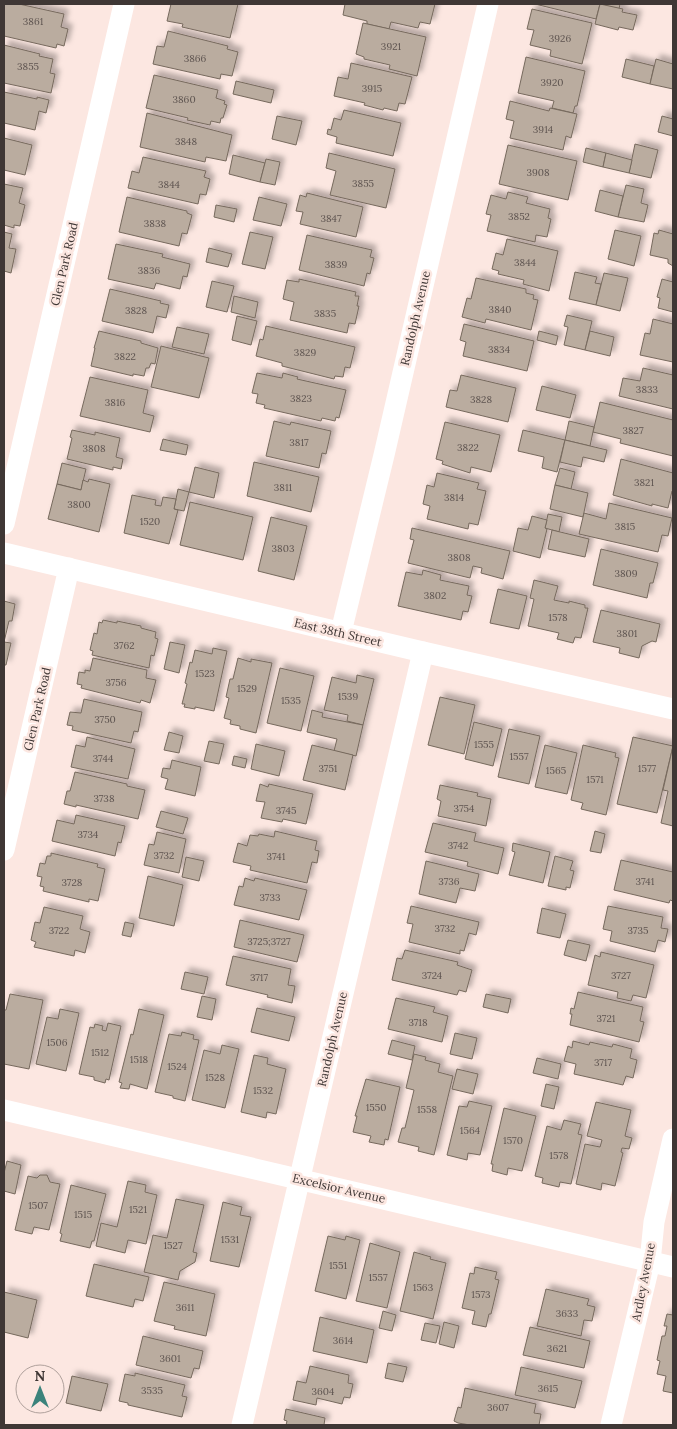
<svg xmlns="http://www.w3.org/2000/svg" width="677" height="1429" font-family="Lora,serif">
<style>
.building{fill:#baac9f;stroke:#76695d;filter:url(#shadow)}
.lines{fill:none;stroke-linecap:round;stroke-linejoin:round}
.street{stroke:#fff;stroke-width:21}
.labels{text-anchor:middle;dominant-baseline:central;stroke-width:5;stroke-linejoin:round;paint-order:stroke}
.number-label{font-size:10px;fill:#5e5450}
.street-label{font-size:12px;fill:#3f3735;stroke:#fce7e1}
</style>
<defs>
<filter id="shadow"><feDropShadow dx="4.5" dy="-4.5" stdDeviation="2.5" flood-color="#0004"/></filter>
</defs>
<rect width="100%" height="100%" fill="#fce7e1"/>
<g class="building">
<path d="M4 4H19L64 14 61 27 68 29 64 46 57 44 56 48 4 36Z"/>
<path d="M171 4H238L230 38 182 27 183 24 167 21Z"/>
<path d="M345 4H435L430 24 420 22 418 28 391 22 389 29 367 24V21L343 15Z"/>
<path d="M535 4H620L619 9 600 4 596 19Z"/>
<path d="M600 4 623 9 622 12 637 15 633 30 619 27 618 30 595 24Z"/>
<path d="M532 9 592 23 582 64 550 56 551 50 530 45 534 30 527 29Z"/>
<path d="M363 23 426 37 417 76 389 69 390 65 364 59V57L356 54Z"/>
<path d="M168 31 228 46 227 49 238 52 232 76 221 74 220 79 153 64 157 46 164 47Z"/>
<path d="M4 45 40 54 39 56 53 59 50 73 55 74 51 93 4 83Z"/>
<path d="M526 57 585 71 577 106H575L573 113 552 108 554 101 518 93Z"/>
<path d="M626 59 654 66 650 84 622 77Z"/>
<path d="M656 59 673 64V89L650 84Z"/>
<path d="M351 63 412 77 405 104 399 103 397 111 384 108 383 110 364 105 365 103 334 96 338 77 348 79Z"/>
<path d="M154 75 218 90 216 98 225 101 224 104 227 105 223 118H221L220 123 211 121 210 125 187 120 188 118 146 108Z"/>
<path d="M236 81 274 90 271 103 233 94Z"/>
<path d="M4 92 37 99V97L49 100 46 113 39 111 35 130 4 123Z"/>
<path d="M510 101 549 111 550 108 577 114 571 138 566 136 563 150 510 138 514 121 506 119Z"/>
<path d="M344 110 401 123 393 156 336 143 337 137 327 134 328 129 331 130 334 118 341 120Z"/>
<path d="M147 113 232 135 226 161 206 157 205 162 140 147Z"/>
<path d="M277 116 302 121 296 145 272 139Z"/>
<path d="M662 116 673 119V136L658 132Z"/>
<path d="M4 138 32 145 25 175 4 170Z"/>
<path d="M635 144 658 150 651 178 629 173Z"/>
<path d="M508 145 577 161 568 200 499 184Z"/>
<path d="M586 148 606 153 603 167 583 162Z"/>
<path d="M329 153 395 169 386 208 330 195 336 171 326 168Z"/>
<path d="M606 153 632 160 629 173 603 167Z"/>
<path d="M233 155 265 163 260 182 229 174Z"/>
<path d="M143 157 206 171 204 177 210 179 206 195 200 194 198 204 128 188 132 171 139 173Z"/>
<path d="M266 159 280 162 275 185 260 182Z"/>
<path d="M4 184 23 188 19 203 25 205 20 226 14 225V228L4 225Z"/>
<path d="M626 185 644 189 641 203 648 205 644 222 618 217Z"/>
<path d="M600 190 623 196 618 217 595 211Z"/>
<path d="M508 192 528 197 526 203 550 209 548 218 551 219 547 237 536 235 535 242 487 231 491 215 486 214 491 195 506 199Z"/>
<path d="M307 193 363 207 356 237 300 224 303 212 296 211 300 195 306 197Z"/>
<path d="M127 197 187 211V213L192 215 187 234 182 233 179 246 119 232Z"/>
<path d="M259 197 287 204 281 226 253 220Z"/>
<path d="M216 205 237 209 234 222 214 217Z"/>
<path d="M615 230 641 236 634 266 608 259Z"/>
<path d="M659 230 673 234V266L668 263V259L650 255 654 233 658 234Z"/>
<path d="M4 232 12 234 9 248 16 249 11 273 4 271Z"/>
<path d="M250 232 273 237 265 269 242 264Z"/>
<path d="M307 235 372 250 370 257 374 258 370 274 367 273 364 286 299 270Z"/>
<path d="M507 239 558 251 549 291 523 284 524 280 498 274 499 271 492 269 496 253 503 255Z"/>
<path d="M116 244 163 254 162 257 190 264 187 277 183 276 180 289 156 283 154 289 108 279Z"/>
<path d="M209 248 232 254 228 267 206 262Z"/>
<path d="M575 272 597 277 595 283 601 284 596 305 569 299Z"/>
<path d="M604 273 628 278 620 311 596 305Z"/>
<path d="M476 278 526 289V293L534 295 533 299 538 300 531 330 486 319 485 323 462 317 467 298 471 299Z"/>
<path d="M299 279 356 292 355 296H359L357 306H359L355 324 349 323 347 333 290 320 294 302 283 299 287 280 299 282Z"/>
<path d="M662 279 673 282V312L658 308 660 298 657 297Z"/>
<path d="M212 281 234 286 227 312 206 307Z"/>
<path d="M110 289 161 301 160 303 169 305 166 318 157 316 153 333 102 321Z"/>
<path d="M234 296 258 302 255 318 231 312Z"/>
<path d="M567 315 592 321 585 350 564 345 568 327 564 326Z"/>
<path d="M237 316 257 321 251 345 232 340Z"/>
<path d="M653 319 673 324V362L640 355 645 333 650 334Z"/>
<path d="M464 324 534 341 527 371 463 356 466 342 460 340Z"/>
<path d="M266 326 355 347 350 368 345 367 343 377 335 376 334 379 282 366V363L256 356 260 339 263 340Z"/>
<path d="M177 327 209 334 204 354 172 347Z"/>
<path d="M99 331 141 341V343L158 348 155 364 151 363 149 368H146L144 376 133 374V376L91 366 95 348H94Z"/>
<path d="M539 331 558 336 556 345 537 340Z"/>
<path d="M590 331 614 337 610 356 585 350Z"/>
<path d="M161 346 209 358 199 398 151 387Z"/>
<path d="M643 368 673 375V409L619 396 623 378 640 381Z"/>
<path d="M257 373 282 378 283 373 298 377 297 379 346 390 339 418 336 417 335 421 322 418 321 421 264 408 265 405 256 403 258 394 252 393Z"/>
<path d="M461 375 516 388 508 422 446 407 450 390 457 391Z"/>
<path d="M90 377 148 390 143 413 154 416 150 432 80 416Z"/>
<path d="M542 386 576 395 570 418 536 410Z"/>
<path d="M600 402 673 420V456L620 443 621 439 593 432Z"/>
<path d="M274 421 290 425 291 422 331 431 326 454 322 453 319 468 266 456Z"/>
<path d="M569 421 594 427 590 446 565 440Z"/>
<path d="M445 422 500 435 491 472 471 467 470 473 442 464 443 461 436 459Z"/>
<path d="M72 430 95 435V432L120 438 116 457 123 459 121 469 113 467V470L67 459 72 438 70 437Z"/>
<path d="M523 430 565 440 557 472 542 468 544 457 518 451Z"/>
<path d="M163 439 188 445 186 455 160 450Z"/>
<path d="M565 440 607 450 604 462 583 457 581 467 560 462Z"/>
<path d="M621 459 673 473V491H672L668 508 652 504V506L613 495Z"/>
<path d="M254 462 319 477 311 512 247 496Z"/>
<path d="M62 463 86 469 81 490 57 484Z"/>
<path d="M195 467 219 473 214 498 189 492Z"/>
<path d="M560 468 575 472 571 489 555 485Z"/>
<path d="M437 473 479 483 477 489 486 491 478 525 469 523 468 529 427 519 430 506 423 504 427 485 434 487Z"/>
<path d="M89 479 110 484 99 532 48 519 57 484 81 490 83 480 88 482Z"/>
<path d="M555 485 588 493 583 517 550 509Z"/>
<path d="M178 489 189 492 184 511 174 509Z"/>
<path d="M132 495 156 500 155 505 161 506 163 497 176 499 174 509 178 510 169 544 124 533Z"/>
<path d="M190 502 253 517 243 560 180 545Z"/>
<path d="M609 503 672 518 668 536 662 535 658 552 579 534 584 513 606 519Z"/>
<path d="M548 514 562 517 559 532 545 528Z"/>
<path d="M532 516 547 520 545 528 547 529 540 558 513 551 518 528 528 530Z"/>
<path d="M271 517 307 526 294 580 258 571Z"/>
<path d="M412 528 510 551 503 579 481 573 482 568 473 566 470 578 408 563 414 540 410 539Z"/>
<path d="M552 530 589 539 585 557 548 549Z"/>
<path d="M601 549 658 563 653 583H650L647 598 593 585Z"/>
<path d="M423 570 441 575 440 580 469 586 467 595 472 596 468 612 463 611 461 620 398 606 406 572 422 575Z"/>
<path d="M534 580 558 586 554 600 569 603V601L585 605V608H588L581 638 575 637 573 643 557 639 559 633 528 626 534 599 530 598Z"/>
<path d="M498 589 527 596 519 629 490 623Z"/>
<path d="M4 601 15 604 12 621H9L4 642Z"/>
<path d="M601 610 660 624 656 642 652 641 642 646 639 658 619 653 620 648 593 642Z"/>
<path d="M103 620 117 623V621L141 626V628L156 632 155 638 158 639 154 656 151 655 149 668 92 655 93 651 90 650 94 633 97 634 99 622 102 623Z"/>
<path d="M4 642 11 643 6 665H4Z"/>
<path d="M170 642 185 645 179 673 164 669Z"/>
<path d="M213 648 227 651 214 711 195 707V709L184 707 185 704H182L187 684 185 683 190 662 192 663 195 650 212 654Z"/>
<path d="M93 658 147 670 146 678 156 680 150 703 141 700 140 703 81 688 82 685 77 684 79 672 85 673V670L90 671Z"/>
<path d="M238 658 251 662V659L272 663 256 733 240 729V726L230 724 231 720 224 718 229 698 226 697 230 679H233Z"/>
<path d="M280 668 314 676 301 731 267 723Z"/>
<path d="M357 675 374 679 363 725 347 721 348 715 324 710 332 677 356 683Z"/>
<path d="M440 697 475 705 464 754 428 745Z"/>
<path d="M84 699 142 712 138 732 134 731 131 743 72 730 73 726 67 725 70 712 81 713Z"/>
<path d="M312 710 323 713 322 717 363 725 356 756 334 751 337 739 307 732Z"/>
<path d="M474 722 502 729 493 766 465 759Z"/>
<path d="M509 729 540 736 529 784 498 777Z"/>
<path d="M169 732 183 736 179 753 164 750Z"/>
<path d="M87 737 135 749 128 779 71 767 76 745 85 747Z"/>
<path d="M633 737 673 746 657 813 617 804Z"/>
<path d="M209 741 224 744 219 764 204 761Z"/>
<path d="M256 744 285 751 279 776 251 769Z"/>
<path d="M312 745 353 755 345 790 303 780Z"/>
<path d="M545 745 577 753 567 794 535 787Z"/>
<path d="M583 745 616 753 615 757 619 758 606 815 581 809 583 803 571 800Z"/>
<path d="M673 746V826L661 823 668 791 663 790Z"/>
<path d="M234 756 247 759 245 768 232 765Z"/>
<path d="M172 760 201 767 195 796 165 789 168 779 161 777 163 768 170 769Z"/>
<path d="M75 772 127 784V786L145 790 138 819 76 805V807L64 804 67 791H70Z"/>
<path d="M260 784 268 787 269 784 313 794 306 824 283 819 282 822 261 818 265 802 256 801Z"/>
<path d="M440 785 478 793 477 796 491 799 486 826 438 816 441 801 437 799Z"/>
<path d="M161 811 188 818 183 834 156 827Z"/>
<path d="M76 815 125 826 121 843 118 842 115 856 52 841 57 820 74 824Z"/>
<path d="M433 823 476 833 474 841 504 848 498 874 467 866 468 862 425 852Z"/>
<path d="M275 831 317 841 315 850 319 851 317 863 312 862 307 883 250 870 251 866 233 862 238 843 247 846 250 835 258 836 259 834 274 837Z"/>
<path d="M595 831 605 834 601 853 590 851Z"/>
<path d="M157 832 186 839 179 873 144 865 149 844 154 845Z"/>
<path d="M513 843 550 852 543 883 509 875 515 852 512 851Z"/>
<path d="M51 853 98 864 97 867 105 869 98 901 89 899V902L43 891 44 887 40 886 42 877 37 876 40 863 45 864 47 856H51Z"/>
<path d="M555 856 573 861 570 870 574 871 570 888 566 887V890L548 886Z"/>
<path d="M186 857 204 861 199 881 182 877Z"/>
<path d="M621 860 673 872V901L670 900 669 903 614 890Z"/>
<path d="M426 861 479 874 475 891 460 888 456 903 419 894Z"/>
<path d="M148 876 183 885 174 926 139 918Z"/>
<path d="M245 878 254 881 255 878 307 890 299 920 234 905 239 886 243 887Z"/>
<path d="M411 906 479 922 476 935 469 933 464 951 460 950V954L409 942 413 924 407 923Z"/>
<path d="M608 906 663 917 661 928 668 929 665 942 658 940 655 952 610 941 612 931 603 929Z"/>
<path d="M44 907 83 916 80 929 90 932 85 953 75 950 74 956 34 947 36 942 31 940 35 922 40 923Z"/>
<path d="M542 908 566 914 560 938 537 933Z"/>
<path d="M240 920 304 935 297 962 234 947Z"/>
<path d="M125 922 134 924 131 937 122 935Z"/>
<path d="M568 940 590 945 586 961 564 955Z"/>
<path d="M405 950 458 962 457 965 472 970 466 992 459 990 457 995 392 980 397 958 402 959Z"/>
<path d="M601 952 654 965 646 998 633 995 631 1001 617 998 618 992 588 985 595 955 600 957Z"/>
<path d="M233 956 291 969 288 985 295 986 292 1003 267 997 268 995 226 985Z"/>
<path d="M185 972 208 977 204 994 181 989Z"/>
<path d="M578 992 643 1007 640 1021 644 1022 639 1042 570 1025 572 1014H570L571 1008 574 1009Z"/>
<path d="M10 994 43 1000 29 1069 4 1064V1010H6Z"/>
<path d="M486 994 511 999 508 1013 483 1007Z"/>
<path d="M202 996 216 999 212 1020 197 1017Z"/>
<path d="M396 998 435 1007 433 1012 448 1016 442 1042 388 1029Z"/>
<path d="M257 1008 295 1017 289 1041 251 1032Z"/>
<path d="M60 1009 79 1013 66 1071 36 1064 47 1017 58 1019Z"/>
<path d="M139 1009 164 1015 147 1089 130 1084 129 1089 120 1088 122 1083 119 1082 131 1034 133 1035Z"/>
<path d="M108 1023 121 1026 109 1080 106 1079 105 1083 94 1080V1077L79 1074 90 1027 94 1028 95 1024 103 1026 102 1030 106 1031Z"/>
<path d="M182 1032 194 1035 193 1039 199 1040 185 1101 173 1098V1096L155 1092 169 1034 181 1036Z"/>
<path d="M455 1033 477 1038 472 1059 450 1054Z"/>
<path d="M392 1040 415 1046 412 1060 388 1054Z"/>
<path d="M573 1041 589 1045 590 1042 612 1047 613 1044 632 1049 630 1058 637 1060 633 1078 626 1076 623 1085 574 1074 576 1064 564 1061 568 1046 572 1048Z"/>
<path d="M222 1045 239 1049 225 1108 192 1100 204 1050 220 1054Z"/>
<path d="M414 1054 426 1057 425 1060 440 1064 438 1072 453 1076 434 1155 418 1151 419 1147 398 1142 402 1128H405L414 1090 406 1088Z"/>
<path d="M254 1055 268 1058 267 1064 286 1069 276 1114 267 1112 266 1118 241 1112Z"/>
<path d="M537 1058 561 1064 558 1079 533 1073Z"/>
<path d="M457 1069 478 1074 473 1094 452 1089Z"/>
<path d="M366 1079 400 1087 388 1140 385 1139 384 1145 369 1142 371 1136 353 1132 357 1116H355Z"/>
<path d="M546 1084 559 1087 554 1109 541 1106Z"/>
<path d="M469 1101 492 1106 480 1155 468 1153 467 1160 447 1155 459 1106 467 1107Z"/>
<path d="M596 1102 631 1110 625 1136 632 1138 629 1149 622 1148 621 1152 623 1153 615 1186 602 1183 601 1190 576 1184 585 1144 600 1147 602 1140 587 1136Z"/>
<path d="M504 1108 536 1116 522 1171 508 1168 507 1175 492 1171 493 1164H491Z"/>
<path d="M564 1120 581 1124 578 1134 582 1135 571 1184 560 1182 559 1187 542 1183 543 1178 535 1176 547 1126 561 1130Z"/>
<path d="M7 1161 21 1165 15 1194 4 1191V1173Z"/>
<path d="M40 1175H47L50 1182 60 1184 49 1230 34 1227 32 1234 15 1230 28 1176 37 1178Z"/>
<path d="M128 1181 146 1185 145 1192 157 1195 146 1244 128 1240 125 1253 96 1246 101 1223 117 1227Z"/>
<path d="M71 1185 106 1194 94 1241H92L90 1248 60 1241 62 1234 60 1233Z"/>
<path d="M176 1199 204 1205 193 1252 197 1253 195 1262 180 1271 178 1280 144 1272 153 1235 167 1238Z"/>
<path d="M223 1202 242 1207 240 1215 251 1217 239 1267 210 1261Z"/>
<path d="M328 1236 345 1240 346 1236 360 1240 346 1299 315 1291Z"/>
<path d="M370 1243 400 1252 387 1308 356 1301Z"/>
<path d="M414 1252 431 1257 430 1259 446 1263 433 1319 400 1311Z"/>
<path d="M94 1264 149 1277 143 1301 135 1299 133 1307 86 1296Z"/>
<path d="M475 1267 497 1272 495 1279 499 1280 491 1314H489L486 1327 472 1324 475 1311 462 1308 470 1273 474 1274Z"/>
<path d="M164 1282 215 1294 206 1336 174 1329 175 1326 154 1321Z"/>
<path d="M546 1289 589 1299 587 1305 595 1307 592 1321 584 1320 581 1336 537 1326Z"/>
<path d="M4 1292 37 1300 28 1338 4 1332Z"/>
<path d="M383 1311 396 1315 392 1331 379 1328Z"/>
<path d="M667 1314 673 1315V1393L663 1391 666 1376 657 1374 660 1361 657 1360 662 1336H665L667 1326H664Z"/>
<path d="M320 1317 374 1330 367 1363 313 1351Z"/>
<path d="M444 1322 459 1326 454 1348 439 1344Z"/>
<path d="M425 1323 440 1326 436 1343 421 1340Z"/>
<path d="M530 1327 590 1341 584 1368 523 1355Z"/>
<path d="M143 1336 203 1351 199 1369 194 1368 191 1378 136 1365Z"/>
<path d="M388 1363 407 1367 403 1382 385 1378Z"/>
<path d="M310 1366 349 1375 348 1383 353 1384 350 1398 344 1397 342 1404 317 1398 316 1405 293 1400 297 1381 306 1383Z"/>
<path d="M521 1367 582 1381 575 1408 515 1395Z"/>
<path d="M135 1373 185 1385 182 1396 187 1397 182 1417 128 1405V1403L119 1401 125 1374 135 1376Z"/>
<path d="M72 1376 108 1384 101 1411 66 1403Z"/>
<path d="M465 1388 536 1404 534 1413 541 1414 539 1425H470L458 1423 454 1421 458 1407 461 1408Z"/>
<path d="M286 1409 325 1418 324 1425H286L287 1421 284 1420Z"/>
</g>
<g class="lines">
<g class="street">
<path d="M4 524 124 4"/>
<path d="M4 553 423 652 673 709"/>
<path d="M341 632 384 455 488 4"/>
<path d="M4 850 69 568"/>
<path d="M4 1110 673 1267"/>
<path d="M242 1425 423 652"/>
<path d="M611 1425 650 1262 654 1222 673 1139"/>
</g>
</g>
<g class="labels">
<g class="number-label">
<text x="33" y="21">3861</text>
<text x="560" y="38">3926</text>
<text x="391" y="46">3921</text>
<text x="195" y="58">3866</text>
<text x="28" y="66">3855</text>
<text x="552" y="82">3920</text>
<text x="372" y="88">3915</text>
<text x="184" y="99">3860</text>
<text x="543" y="129">3914</text>
<text x="186" y="141">3848</text>
<text x="538" y="172">3908</text>
<text x="363" y="183">3855</text>
<text x="169" y="184">3844</text>
<text x="519" y="216">3852</text>
<text x="331" y="218">3847</text>
<text x="155" y="223">3838</text>
<text x="525" y="262">3844</text>
<text x="336" y="264">3839</text>
<text x="149" y="270">3836</text>
<text x="500" y="309">3840</text>
<text x="136" y="310">3828</text>
<text x="325" y="313">3835</text>
<text x="499" y="349">3834</text>
<text x="305" y="352">3829</text>
<text x="125" y="356">3822</text>
<text x="647" y="389">3833</text>
<text x="301" y="398">3823</text>
<text x="481" y="399">3828</text>
<text x="115" y="402">3816</text>
<text x="633" y="430">3827</text>
<text x="299" y="442">3817</text>
<text x="468" y="447">3822</text>
<text x="94" y="448">3808</text>
<text x="644" y="482">3821</text>
<text x="283" y="487">3811</text>
<text x="454" y="497">3814</text>
<text x="79" y="504">3800</text>
<text x="150" y="521">1520</text>
<text x="625" y="526">3815</text>
<text x="283" y="548">3803</text>
<text x="459" y="557">3808</text>
<text x="626" y="573">3809</text>
<text x="435" y="595">3802</text>
<text x="558" y="617">1578</text>
<text x="627" y="633">3801</text>
<text x="124" y="645">3762</text>
<text x="205" y="673">1523</text>
<text x="116" y="682">3756</text>
<text x="247" y="688">1529</text>
<text x="348" y="696">1539</text>
<text x="291" y="700">1535</text>
<text x="105" y="719">3750</text>
<text x="484" y="744">1555</text>
<text x="519" y="756">1557</text>
<text x="103" y="758">3744</text>
<text x="328" y="768">3751</text>
<text x="647" y="768">1577</text>
<text x="556" y="770">1565</text>
<text x="595" y="779">1571</text>
<text x="104" y="798">3738</text>
<text x="464" y="808">3754</text>
<text x="286" y="810">3745</text>
<text x="88" y="834">3734</text>
<text x="458" y="845">3742</text>
<text x="164" y="855">3732</text>
<text x="276" y="856">3741</text>
<text x="449" y="881">3736</text>
<text x="645" y="881">3741</text>
<text x="72" y="882">3728</text>
<text x="270" y="897">3733</text>
<text x="445" y="928">3732</text>
<text x="59" y="930">3722</text>
<text x="638" y="930">3735</text>
<text x="269" y="941">3725;3727</text>
<text x="432" y="975">3724</text>
<text x="621" y="975">3727</text>
<text x="259" y="977">3717</text>
<text x="606" y="1018">3721</text>
<text x="418" y="1022">3718</text>
<text x="57" y="1042">1506</text>
<text x="100" y="1052">1512</text>
<text x="139" y="1059">1518</text>
<text x="603" y="1062">3717</text>
<text x="177" y="1066">1524</text>
<text x="215" y="1077">1528</text>
<text x="263" y="1090">1532</text>
<text x="376" y="1107">1550</text>
<text x="427" y="1109">1558</text>
<text x="470" y="1130">1564</text>
<text x="513" y="1140">1570</text>
<text x="559" y="1155">1578</text>
<text x="38" y="1205">1507</text>
<text x="138" y="1209">1521</text>
<text x="83" y="1214">1515</text>
<text x="230" y="1239">1531</text>
<text x="173" y="1245">1527</text>
<text x="338" y="1265">1551</text>
<text x="378" y="1277">1557</text>
<text x="423" y="1287">1563</text>
<text x="481" y="1294">1573</text>
<text x="185" y="1307">3611</text>
<text x="567" y="1313">3633</text>
<text x="343" y="1340">3614</text>
<text x="557" y="1348">3621</text>
<text x="170" y="1358">3601</text>
<text x="548" y="1388">3615</text>
<text x="152" y="1390">3535</text>
<text x="323" y="1391">3604</text>
<text x="498" y="1407">3607</text>
</g>
<g class="street-label">
<text transform="translate(64 264) rotate(-77)">Glen Park Road</text>
<text transform="translate(415 318) rotate(-77)">Randolph Avenue</text>
<text transform="translate(338 632) rotate(13)">East 38th Street</text>
<text transform="translate(37 709) rotate(-77)">Glen Park Road</text>
<text transform="translate(332 1039) rotate(-77)">Randolph Avenue</text>
<text transform="translate(339 1188) rotate(13)">Excelsior Avenue</text>
<text transform="translate(643 1282) rotate(-79)">Ardley Avenue</text>
</g>
</g>
<rect width="677" height="1429" fill="none" stroke="#3f3735" stroke-width="10"/>
<g transform="translate(40 1389)"><circle r="24" fill="#fce7e1" stroke="#b0a19c"/>
<path d="M0-4L9 19L0 12L-9 19Z" fill="#3c837b"/>
<text y="-8" font-size="14" font-weight="bold" text-anchor="middle" fill="#3f3735">N</text>
</g>
</svg>
